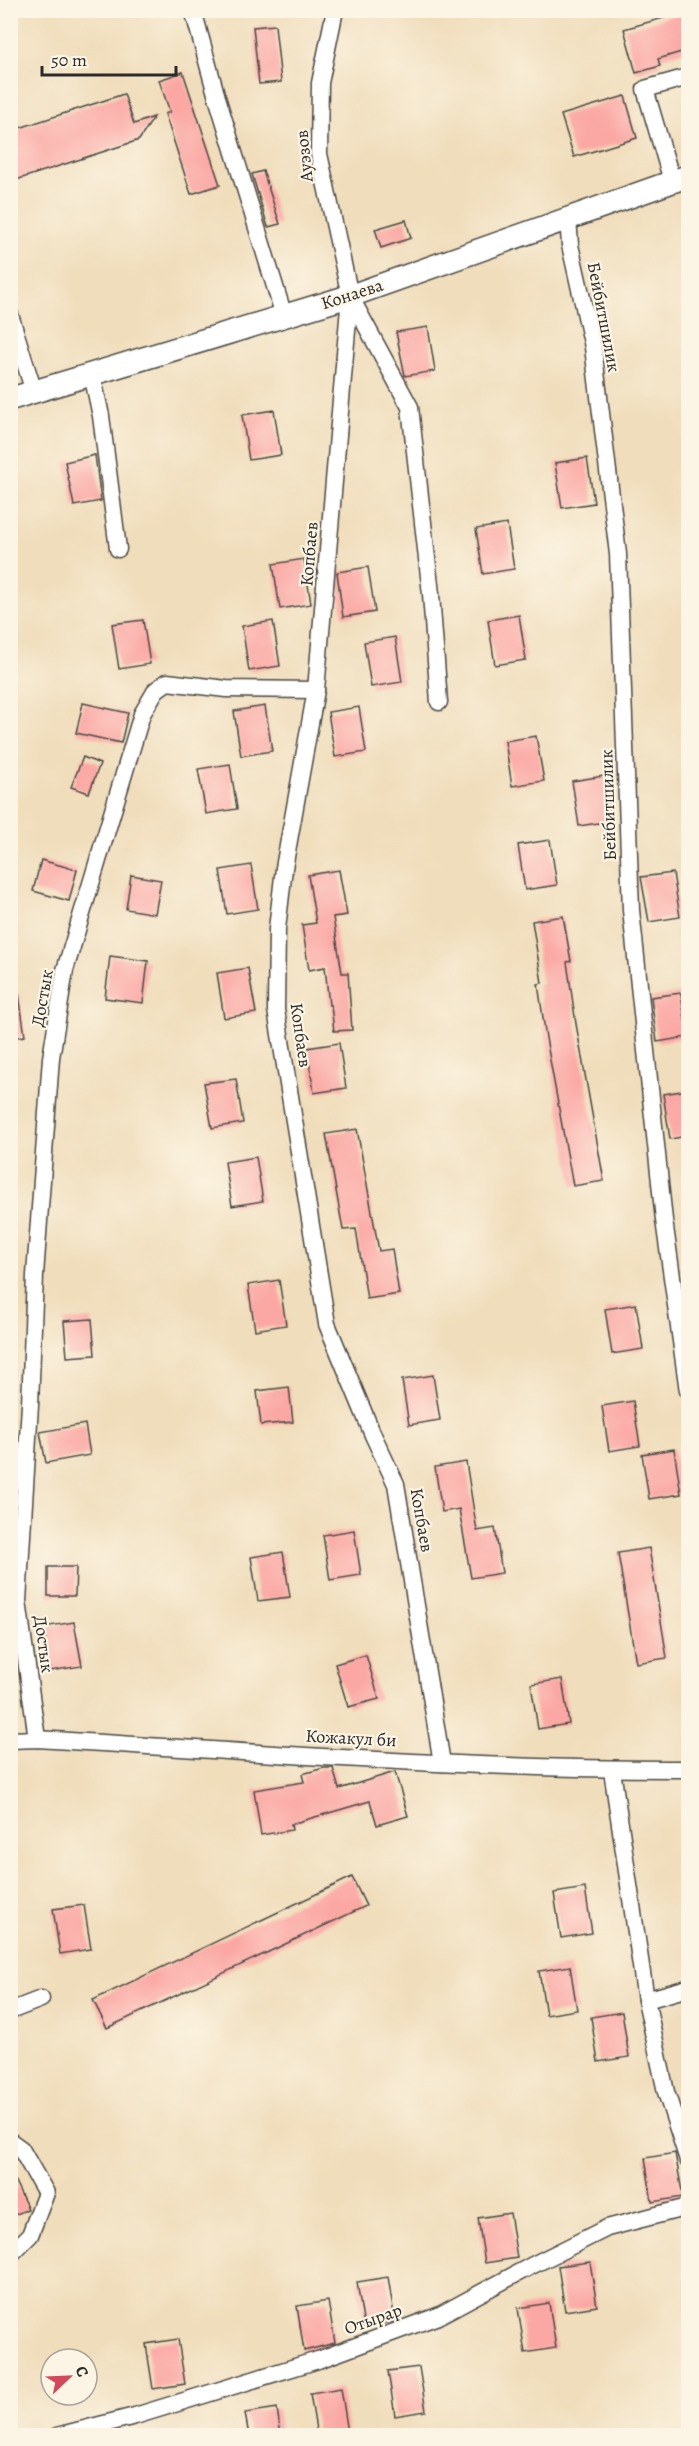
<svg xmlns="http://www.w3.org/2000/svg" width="699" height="2446" font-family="Alegreya,serif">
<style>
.building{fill:#fba8a4}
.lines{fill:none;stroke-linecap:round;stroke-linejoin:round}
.minor-casing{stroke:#494641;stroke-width:19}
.secondary-casing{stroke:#494641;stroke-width:25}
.minor{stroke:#fff;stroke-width:16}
.secondary{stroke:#fff;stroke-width:22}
.labels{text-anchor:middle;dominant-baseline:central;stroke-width:4.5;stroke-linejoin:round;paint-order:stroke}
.street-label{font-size:18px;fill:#2b2b2b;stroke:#fcf5e5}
</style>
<rect width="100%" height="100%" fill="#fcf5e5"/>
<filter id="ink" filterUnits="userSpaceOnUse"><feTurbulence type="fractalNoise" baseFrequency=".0167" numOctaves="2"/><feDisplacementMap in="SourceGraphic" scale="12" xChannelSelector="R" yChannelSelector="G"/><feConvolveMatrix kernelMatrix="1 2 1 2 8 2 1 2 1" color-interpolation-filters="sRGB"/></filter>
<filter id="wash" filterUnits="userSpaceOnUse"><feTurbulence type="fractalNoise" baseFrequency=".008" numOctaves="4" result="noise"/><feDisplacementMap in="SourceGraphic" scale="24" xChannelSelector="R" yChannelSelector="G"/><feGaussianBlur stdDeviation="1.35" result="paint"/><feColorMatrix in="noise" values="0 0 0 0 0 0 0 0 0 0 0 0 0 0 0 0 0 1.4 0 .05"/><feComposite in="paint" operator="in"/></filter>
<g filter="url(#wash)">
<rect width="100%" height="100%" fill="#f0ddbb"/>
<g id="blocks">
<g class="building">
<path d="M688 11V50L658 59 660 66 636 73 624 29Z"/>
<path d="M275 25 281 82 259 84 253 27Z"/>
<path d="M183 72 220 185 191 194 165 114 170 112 159 80Z"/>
<path d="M124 94 134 124 154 117 139 140 10 182V131Z"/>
<path d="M625 96 637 138 574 157 561 115Z"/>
<path d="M263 171 280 224 268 227 252 174Z"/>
<path d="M406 220 411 238 381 248 375 229Z"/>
<path d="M428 327 435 371 405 376 396 332Z"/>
<path d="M274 410 281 455 249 460 242 415Z"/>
<path d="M95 455 101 501 74 506 65 462Z"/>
<path d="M587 458 594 503 562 508 555 463Z"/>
<path d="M507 524 514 569 483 574 476 529Z"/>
<path d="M304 559 311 604 280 609 273 564Z"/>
<path d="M368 567 375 612 343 617 337 572Z"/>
<path d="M519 615 526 660 495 665 488 620Z"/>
<path d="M143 620 150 664 119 669 112 624Z"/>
<path d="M273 621 280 666 249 671 242 626Z"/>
<path d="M395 637 402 682 371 687 364 642Z"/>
<path d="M83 703 128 713 121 743 76 733Z"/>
<path d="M265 706 272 751 241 756 234 711Z"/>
<path d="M359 707 366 752 335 757 328 712Z"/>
<path d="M536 736 544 781 512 786 505 741Z"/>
<path d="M83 757 100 764 89 793 71 787Z"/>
<path d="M230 764 237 809 206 814 198 769Z"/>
<path d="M604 776 611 821 579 826 572 781Z"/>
<path d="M550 840 557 885 525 890 518 845Z"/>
<path d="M41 860 77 870 69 901 33 891Z"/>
<path d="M251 865 258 909 227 914 220 870Z"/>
<path d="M339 870 347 915 333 917 342 973H348L352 1030 334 1031 331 1005H329L325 967 309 970 302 925 316 923 308 875Z"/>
<path d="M673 873 680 917 649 922 641 877Z"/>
<path d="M131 875 161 880 155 914 126 909Z"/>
<path d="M563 916 571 961 567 962 576 1024 604 1181 573 1186 546 1038 538 984 542 983 532 921Z"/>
<path d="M110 956 148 961 143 1003 105 998Z"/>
<path d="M248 968 256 1013 224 1018 217 973Z"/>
<path d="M681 993 688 1037 657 1042 651 997Z"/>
<path d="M10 994H19L25 1036 10 1038Z"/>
<path d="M339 1043 346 1088 314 1093 307 1048Z"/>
<path d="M236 1079 243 1123 212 1128 204 1083Z"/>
<path d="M688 1090V1136L670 1139 663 1094Z"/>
<path d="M357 1129 379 1251 392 1249 399 1294 367 1299 356 1229 343 1230 326 1134Z"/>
<path d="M256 1157 263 1201 232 1206 225 1162Z"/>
<path d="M279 1280 286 1325 255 1330 248 1285Z"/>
<path d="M636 1304 643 1349 612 1354 605 1309Z"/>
<path d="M92 1319 95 1355 67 1357 64 1321Z"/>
<path d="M433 1375 440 1420 409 1425 402 1380Z"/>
<path d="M289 1387 293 1422 261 1425 257 1391Z"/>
<path d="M633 1401 640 1446 609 1451 602 1406Z"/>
<path d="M85 1424 90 1455 46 1463 40 1432Z"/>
<path d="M674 1449 681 1494 649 1499 642 1454Z"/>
<path d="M466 1462 477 1531 495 1528 502 1573 471 1578 459 1509 442 1512 435 1467Z"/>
<path d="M354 1530 361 1575 330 1580 323 1535Z"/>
<path d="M649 1548 667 1658 636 1663 618 1553Z"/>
<path d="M283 1552 290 1597 258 1601 251 1557Z"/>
<path d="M48 1567H76L75 1596H48Z"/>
<path d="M74 1622 82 1666 50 1671 43 1627Z"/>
<path d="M366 1655 379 1699 348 1707 335 1664Z"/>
<path d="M562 1679 569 1724 538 1729 531 1684Z"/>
<path d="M324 1768H333L339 1789 395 1772 408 1816 377 1825 370 1801 291 1824 292 1830 261 1835 254 1790 304 1782 302 1774Z"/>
<path d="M352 1877 366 1906 107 2028 93 2000Z"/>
<path d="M585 1888 592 1933 561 1938 554 1893Z"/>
<path d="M84 1905 91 1949 60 1954 53 1909Z"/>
<path d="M570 1966 577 2010 546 2015 539 1971Z"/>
<path d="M622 2012 629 2057 598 2062 591 2017Z"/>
<path d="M675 2153 683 2197 652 2202 645 2158Z"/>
<path d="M10 2171 28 2209 10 2217Z"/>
<path d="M510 2213 517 2258 485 2263 478 2218Z"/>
<path d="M590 2262 597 2306 565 2311 558 2266Z"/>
<path d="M388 2277 395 2321 364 2327 357 2282Z"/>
<path d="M328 2301 335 2343 304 2351 297 2306Z"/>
<path d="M549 2303 556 2348 525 2353 518 2308Z"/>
<path d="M178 2339 185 2384 153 2389 146 2344Z"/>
<path d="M419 2367 426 2411 395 2416 388 2371Z"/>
<path d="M341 2388 348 2433 317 2436 310 2393Z"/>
<path d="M277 2408 281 2436H249L245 2413Z"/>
</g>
</g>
</g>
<g filter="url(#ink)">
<use href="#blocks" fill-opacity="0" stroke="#494641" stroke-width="1.5"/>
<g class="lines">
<defs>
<g id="minor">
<path d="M193 10 216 94 284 316"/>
<path d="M335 10 320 83 319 154 350 296 410 407 431 594 439 702"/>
<path d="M672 181 645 89 688 77"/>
<path d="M568 218 570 245 593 347 618 554 631 910 664 1220 688 1391"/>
<path d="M350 296 316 690 284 868 277 929 276 1010 327 1324 373 1435 396 1484 442 1763"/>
<path d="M10 315 34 392"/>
<path d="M92 374 101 416 118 549"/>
<path d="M37 1739 18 1601 30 1405 35 1275 51 1058 65 970 142 714 156 690 167 682 226 689 316 690"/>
<path d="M10 1740 37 1739C254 1752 471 1770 688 1769"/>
<path d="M612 1770 646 2000 666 2092 688 2160"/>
<path d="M646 2000 688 1988"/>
<path d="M10 2011 41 1999"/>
<path d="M10 2141 21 2149 46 2193 30 2235 10 2255"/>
<path d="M57 2436 135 2416 318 2360 438 2316 531 2266 607 2228 688 2207"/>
</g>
<path id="secondary" d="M10 399 350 296 688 176"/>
</defs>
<use href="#minor" class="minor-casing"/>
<use href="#secondary" class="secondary-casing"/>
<use href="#minor" class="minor"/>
<use href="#secondary" class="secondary"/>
</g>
</g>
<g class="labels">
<g class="street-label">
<text transform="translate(304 156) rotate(-96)">Ауэзов</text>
<text transform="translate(352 294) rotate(-18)">Конаева</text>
<text transform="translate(604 317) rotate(79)">Бейбитшилик</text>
<text transform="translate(309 554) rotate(-85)">Копбаев</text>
<text transform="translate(608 805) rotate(-92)">Бейбитшилик</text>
<text transform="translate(42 998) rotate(-80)">Достык</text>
<text transform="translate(301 1035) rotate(82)">Копбаев</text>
<text transform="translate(422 1520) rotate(80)">Копбаев</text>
<text transform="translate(44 1644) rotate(82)">Достык</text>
<text transform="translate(351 1738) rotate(3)">Кожакул би</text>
<text transform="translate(373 2319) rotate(-20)">Отырар</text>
</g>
</g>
<rect width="699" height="2446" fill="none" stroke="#fcf5e5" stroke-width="36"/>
<g transform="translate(69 2377) rotate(67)"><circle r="28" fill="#fcf5e5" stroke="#a8a49b" stroke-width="1.5"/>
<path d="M0-4.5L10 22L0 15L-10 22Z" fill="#d1495b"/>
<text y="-9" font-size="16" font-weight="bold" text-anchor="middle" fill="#2b2b2b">С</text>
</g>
<path d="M42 66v9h134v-9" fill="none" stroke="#2b2b2b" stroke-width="3"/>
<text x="51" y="66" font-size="18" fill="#2b2b2b" stroke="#fcf5e5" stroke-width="4.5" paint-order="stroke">50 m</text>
</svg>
